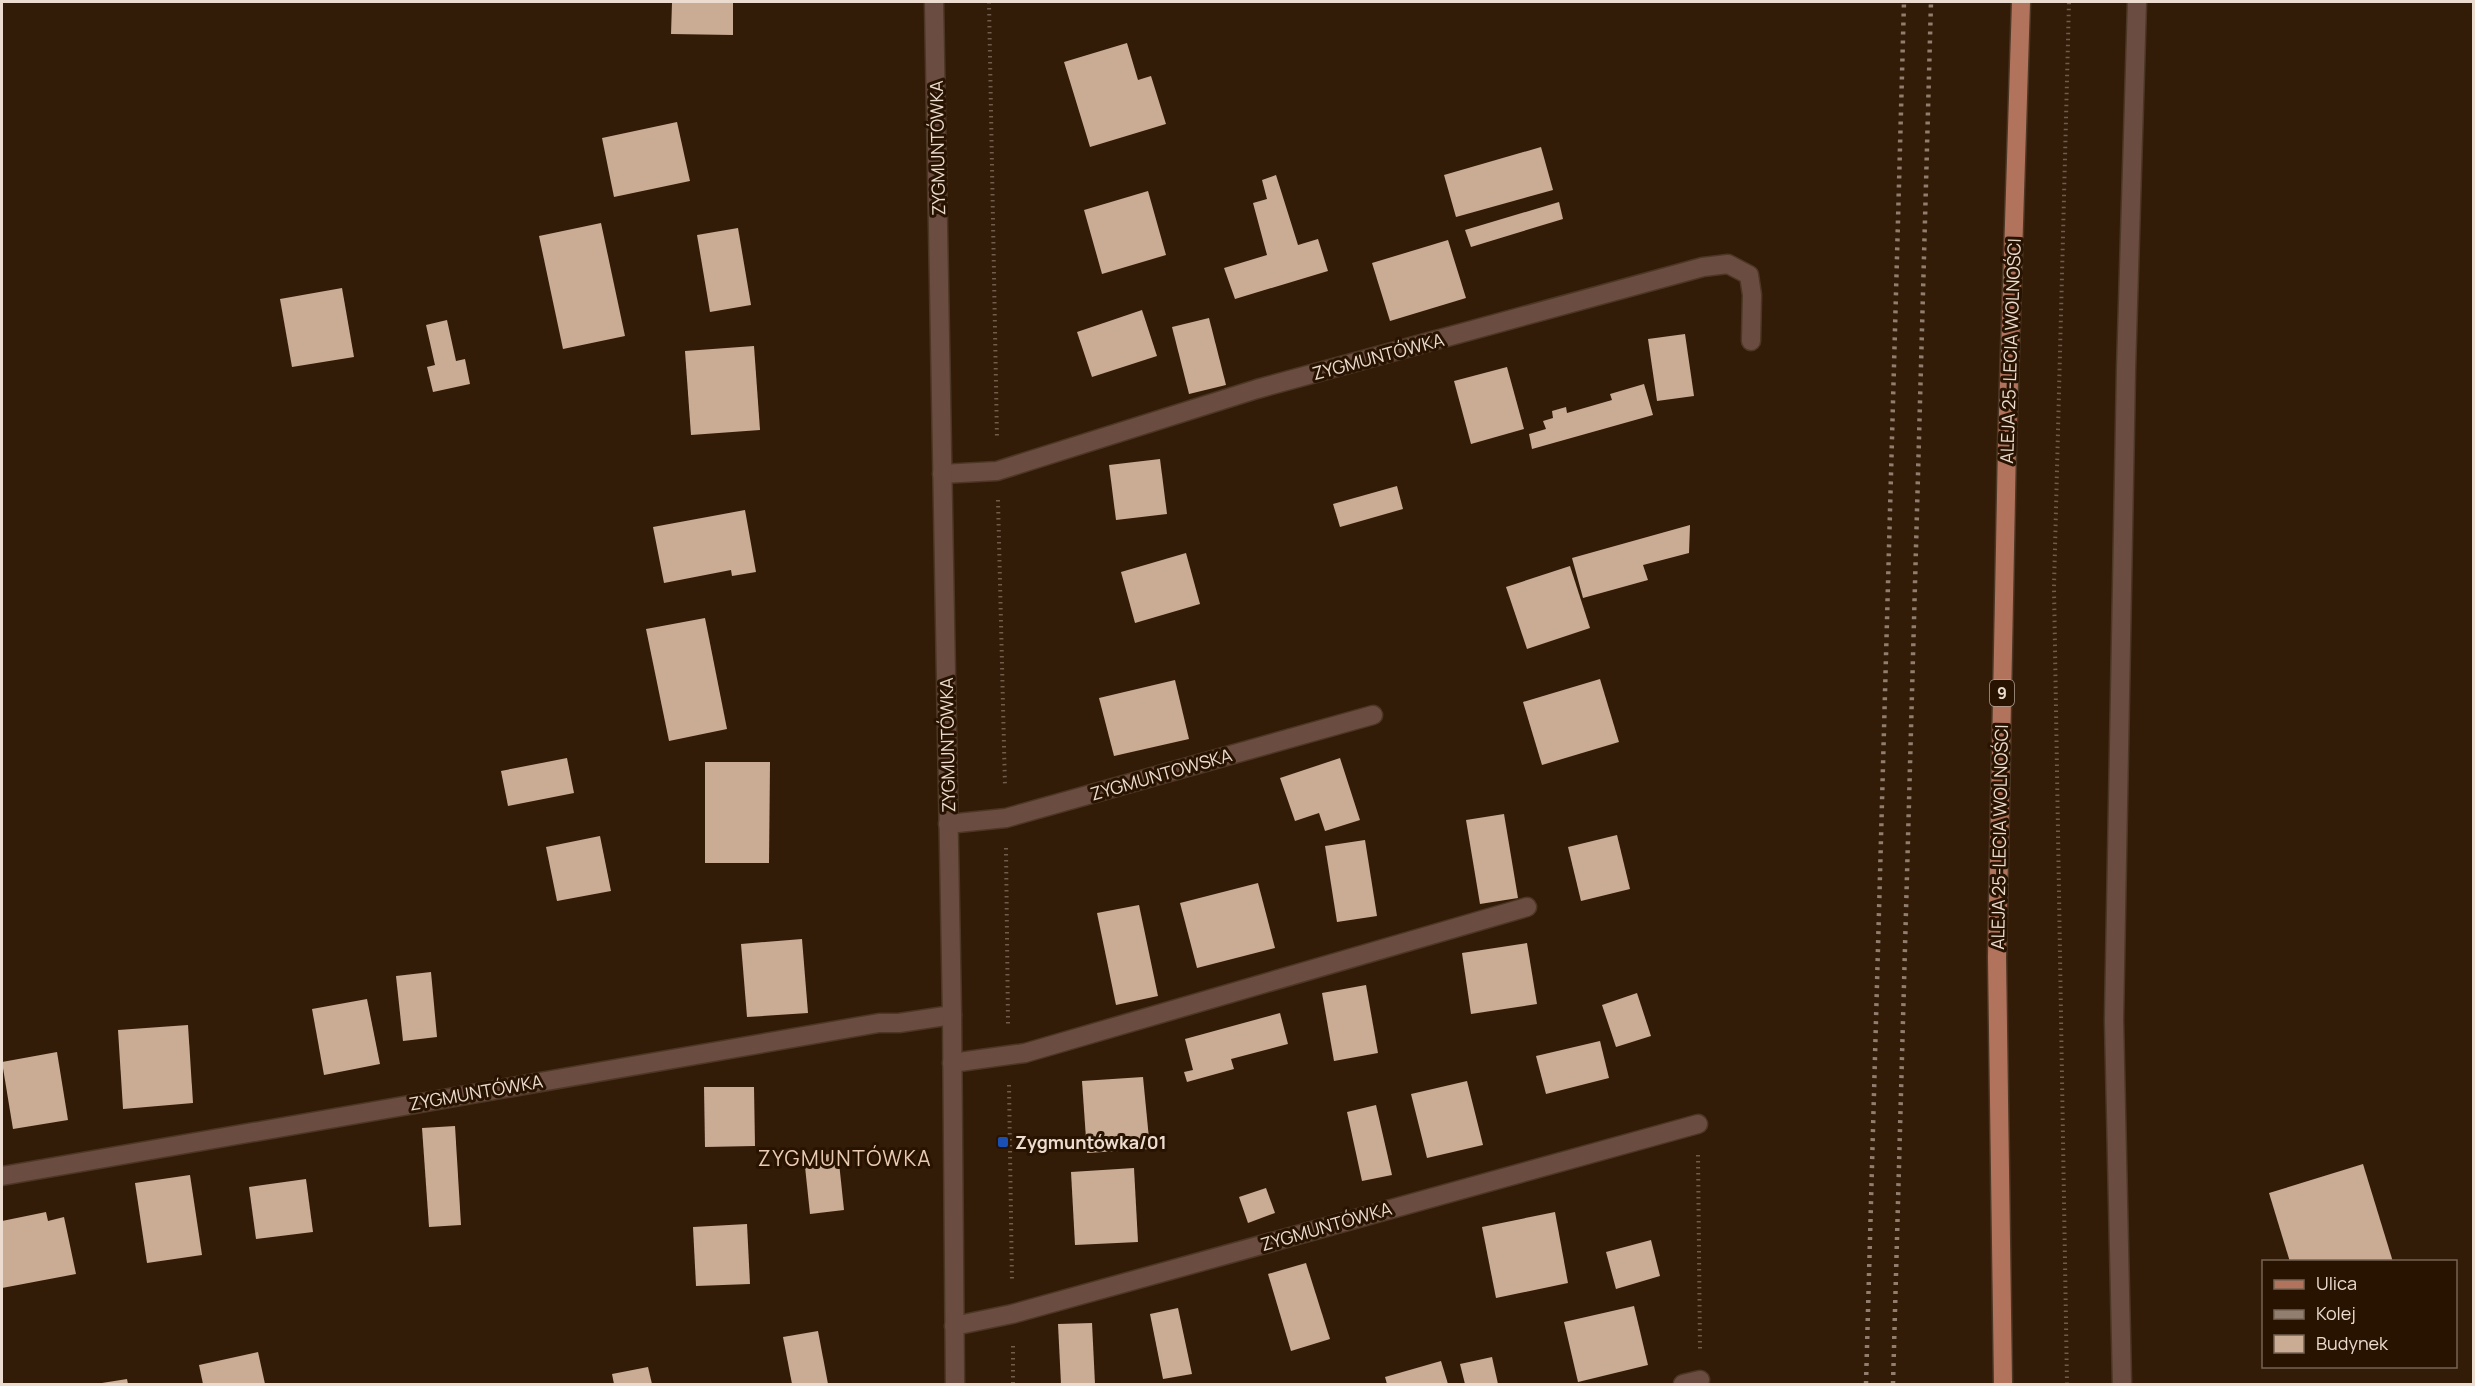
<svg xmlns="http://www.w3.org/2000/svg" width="2475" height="1386" font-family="Manrope,sans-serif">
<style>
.building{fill:#caac95}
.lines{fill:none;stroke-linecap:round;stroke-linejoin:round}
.minor-casing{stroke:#4c3724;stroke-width:21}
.tertiary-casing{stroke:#4c3724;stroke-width:21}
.primary-casing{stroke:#4c3724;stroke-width:21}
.path{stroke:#715d4c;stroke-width:4;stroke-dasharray:1.5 4.5;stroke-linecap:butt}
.minor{stroke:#6b4c41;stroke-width:18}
.tertiary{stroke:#6b4c41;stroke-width:18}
.primary{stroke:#b2735d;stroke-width:18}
.rail{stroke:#917e6e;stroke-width:4.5;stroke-dasharray:3 6;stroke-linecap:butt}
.transit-dot{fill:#1a4fb4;stroke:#281301;stroke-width:2}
.labels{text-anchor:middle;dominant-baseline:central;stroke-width:6;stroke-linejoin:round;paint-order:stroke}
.shield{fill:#281301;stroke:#b1a092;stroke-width:1.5}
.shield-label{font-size:16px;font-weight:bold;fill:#ecdcd0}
.street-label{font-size:18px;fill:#ecdcd0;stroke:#281301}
.poi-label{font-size:18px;font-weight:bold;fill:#ecdcd0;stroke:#281301;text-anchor:start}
.quarter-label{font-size:21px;letter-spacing:1.5px;fill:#e9cbb3;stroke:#281301}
</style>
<rect width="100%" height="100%" fill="#321c08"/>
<g class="building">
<path d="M672 2H733V35L671 34Z"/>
<path d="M1127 43 1138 80 1151 76 1166 124 1090 147 1064 62Z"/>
<path d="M677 122 690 181 614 197 602 138Z"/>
<path d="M1541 147 1553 190 1456 217 1444 175Z"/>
<path d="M1276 175 1298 245 1318 239 1328 271 1235 299 1224 268 1267 255 1253 203 1267 199 1262 180Z"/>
<path d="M1148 191 1166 255 1102 274 1084 210Z"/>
<path d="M1559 202 1563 219 1471 247 1465 230Z"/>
<path d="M601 223 625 336 563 349 539 236Z"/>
<path d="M738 228 751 305 710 312 697 235Z"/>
<path d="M1448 240 1466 298 1390 321 1372 263Z"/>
<path d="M342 288 354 357 292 367 280 299Z"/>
<path d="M1142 310 1157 356 1092 377 1077 332Z"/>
<path d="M1209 318 1226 385 1189 394 1172 327Z"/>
<path d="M447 320 456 361 465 359 470 384 433 392 427 367 435 365 426 325Z"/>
<path d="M1685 334 1694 396 1657 401 1648 339Z"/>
<path d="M754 346 760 430 691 435 685 351Z"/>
<path d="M1507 367 1524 429 1471 444 1454 381Z"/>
<path d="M1644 384 1653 415 1532 449 1529 434 1546 429 1543 421 1553 418 1552 411 1566 407 1567 413 1612 400 1610 394Z"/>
<path d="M1160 459 1167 514 1116 520 1109 465Z"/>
<path d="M1397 486 1403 509 1340 527 1333 504Z"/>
<path d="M745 510 756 572 732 576 731 570 664 583 653 527Z"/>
<path d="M1690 525 1689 553 1643 565 1648 580 1583 598 1572 558Z"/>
<path d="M1186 553 1200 604 1135 623 1121 572Z"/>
<path d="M1570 566 1590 628 1527 649 1506 587Z"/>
<path d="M705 618 727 729 669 741 646 629Z"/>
<path d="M1600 679 1619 742 1542 765 1523 702Z"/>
<path d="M1175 680 1189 739 1114 756 1099 698Z"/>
<path d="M567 758 574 793 508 806 501 771Z"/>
<path d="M1340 758 1360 820 1325 831 1319 813 1295 821 1280 778Z"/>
<path d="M705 762H770L769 863H705Z"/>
<path d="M1504 814 1518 898 1480 904 1466 820Z"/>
<path d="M1617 835 1630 889 1581 901 1568 847Z"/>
<path d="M600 836 611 891 557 901 546 847Z"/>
<path d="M1365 840 1377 916 1337 922 1325 846Z"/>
<path d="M1258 883 1275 948 1197 968 1180 903Z"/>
<path d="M1139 905 1158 996 1116 1005 1097 913Z"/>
<path d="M802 939 808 1013 747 1017 741 944Z"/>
<path d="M1527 943 1537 1004 1471 1014 1462 953Z"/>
<path d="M431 972 437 1037 403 1041 396 976Z"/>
<path d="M1366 985 1378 1053 1334 1061 1322 993Z"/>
<path d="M1637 993 1651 1036 1616 1047 1602 1005Z"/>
<path d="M367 999 380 1064 324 1075 312 1009Z"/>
<path d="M1280 1013 1288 1044 1231 1059 1234 1069 1187 1082 1184 1072 1193 1070 1185 1039Z"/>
<path d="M188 1025 193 1103 123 1109 118 1030Z"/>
<path d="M1600 1041 1609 1078 1546 1094 1536 1056Z"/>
<path d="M57 1052 68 1120 13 1129 2 1062Z"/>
<path d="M1143 1077 1150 1149 1087 1153 1082 1081Z"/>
<path d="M1467 1081 1483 1145 1427 1158 1411 1094Z"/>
<path d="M704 1087H754L755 1146 705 1147Z"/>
<path d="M1376 1105 1392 1175 1362 1181 1347 1112Z"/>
<path d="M455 1126 461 1225 429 1227 422 1128Z"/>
<path d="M838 1153 844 1210 810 1214 804 1157Z"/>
<path d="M2363 1164 2393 1262H2290L2269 1193Z"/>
<path d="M1134 1168 1138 1242 1075 1245 1071 1172Z"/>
<path d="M190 1175 202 1255 147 1263 135 1183Z"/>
<path d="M306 1179 313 1232 256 1239 249 1187Z"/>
<path d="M1266 1188 1275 1213 1248 1223 1239 1197Z"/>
<path d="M46 1212 48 1221 64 1217 76 1274 2 1288V1221Z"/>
<path d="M1555 1212 1568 1283 1496 1298 1482 1227Z"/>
<path d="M747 1224 750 1284 696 1286 693 1227Z"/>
<path d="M1651 1240 1660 1276 1616 1289 1606 1252Z"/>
<path d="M1306 1263 1330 1339 1291 1351 1268 1274Z"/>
<path d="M1634 1306 1648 1365 1578 1382 1564 1322Z"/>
<path d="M1178 1308 1192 1374 1163 1379 1150 1314Z"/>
<path d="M1092 1323 1095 1384H1061L1058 1324Z"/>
<path d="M818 1331 828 1384H792L783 1337Z"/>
<path d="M258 1352 265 1384H203L199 1365Z"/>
<path d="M1492 1357 1498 1384H1465L1460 1364Z"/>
<path d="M1441 1361 1448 1384H1387L1385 1377Z"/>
<path d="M648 1367 652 1384H614L612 1374Z"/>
<path d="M127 1379 128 1384H102V1383Z"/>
</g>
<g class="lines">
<defs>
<g id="minor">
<path d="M942 474 997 471 1257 389 1703 267 1728 264 1749 275 1752 295 1751 341"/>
<path d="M948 824 1006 818 1373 715"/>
<path d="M952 1063 1025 1053 1527 907"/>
<path d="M2 1176 879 1023H899L952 1015"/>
<path d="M954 1326 1012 1314 1698 1124"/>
<path d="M1683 1384 1700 1380"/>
<path d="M2122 1384 2114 1020 2126 370 2137 2"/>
</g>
<path id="tertiary" d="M934 2 952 1015 955 1384"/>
<path id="primary" d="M2003 1384 1997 957 2007 445 2021 2"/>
</defs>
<use href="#minor" class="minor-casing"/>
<use href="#tertiary" class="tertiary-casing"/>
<use href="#primary" class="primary-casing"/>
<g class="path">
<path d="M989 2 997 439"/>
<path d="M998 500 1005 787"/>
<path d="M1006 848 1008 1024"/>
<path d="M1009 1085 1012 1282"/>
<path d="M1698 1155 1700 1349"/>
<path d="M1013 1346V1384"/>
<path d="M2067 1384 2054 587 2069 2"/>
</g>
<use href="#minor" class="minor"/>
<use href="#tertiary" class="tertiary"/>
<use href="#primary" class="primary"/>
<g class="rail">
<path d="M1866 1384 1904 2"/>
<path d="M1893 1384 1931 2"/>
</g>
</g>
<rect class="transit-dot" x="997" y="1136" width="12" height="12" rx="3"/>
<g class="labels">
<rect class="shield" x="1990" y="680" width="24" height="26" rx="4.5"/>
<g class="shield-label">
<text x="2002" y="693">9</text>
</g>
<g class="street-label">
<text transform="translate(937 148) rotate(-91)">ZYGMUNTÓWKA</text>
<text transform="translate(2010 351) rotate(-88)">ALEJA 25-LECIA WOLNOŚCI</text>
<text transform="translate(1378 356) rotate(-15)">ZYGMUNTÓWKA</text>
<text transform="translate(947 745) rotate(-91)">ZYGMUNTÓWKA</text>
<text transform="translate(1161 774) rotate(-16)">ZYGMUNTOWSKA</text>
<text transform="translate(1999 837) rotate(-89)">ALEJA 25-LECIA WOLNOŚCI</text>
<text transform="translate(476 1092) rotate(-10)">ZYGMUNTÓWKA</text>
<text transform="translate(1326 1226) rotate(-16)">ZYGMUNTÓWKA</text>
</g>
<g class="poi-label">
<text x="1015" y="1142">Zygmuntówka/01</text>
</g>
<g class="quarter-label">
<text x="845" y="1158">ZYGMUNTÓWKA</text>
</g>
</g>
<rect width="2475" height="1386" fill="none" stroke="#ecdcd0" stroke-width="6"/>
<rect x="2262" y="1260" width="195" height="108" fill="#281301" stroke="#766354" stroke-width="1.5"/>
<rect x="2274" y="1280" width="30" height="9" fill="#b2735d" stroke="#766354" stroke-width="1.5"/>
<text x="2316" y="1290" font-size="18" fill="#ecdcd0">Ulica</text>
<rect x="2274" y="1310" width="30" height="9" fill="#917e6e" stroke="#766354" stroke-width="1.5"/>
<text x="2316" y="1320" font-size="18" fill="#ecdcd0">Kolej</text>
<rect x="2274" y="1335" width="30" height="18" fill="#caac95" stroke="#766354" stroke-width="1.5"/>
<text x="2316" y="1350" font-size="18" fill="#ecdcd0">Budynek</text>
</svg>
